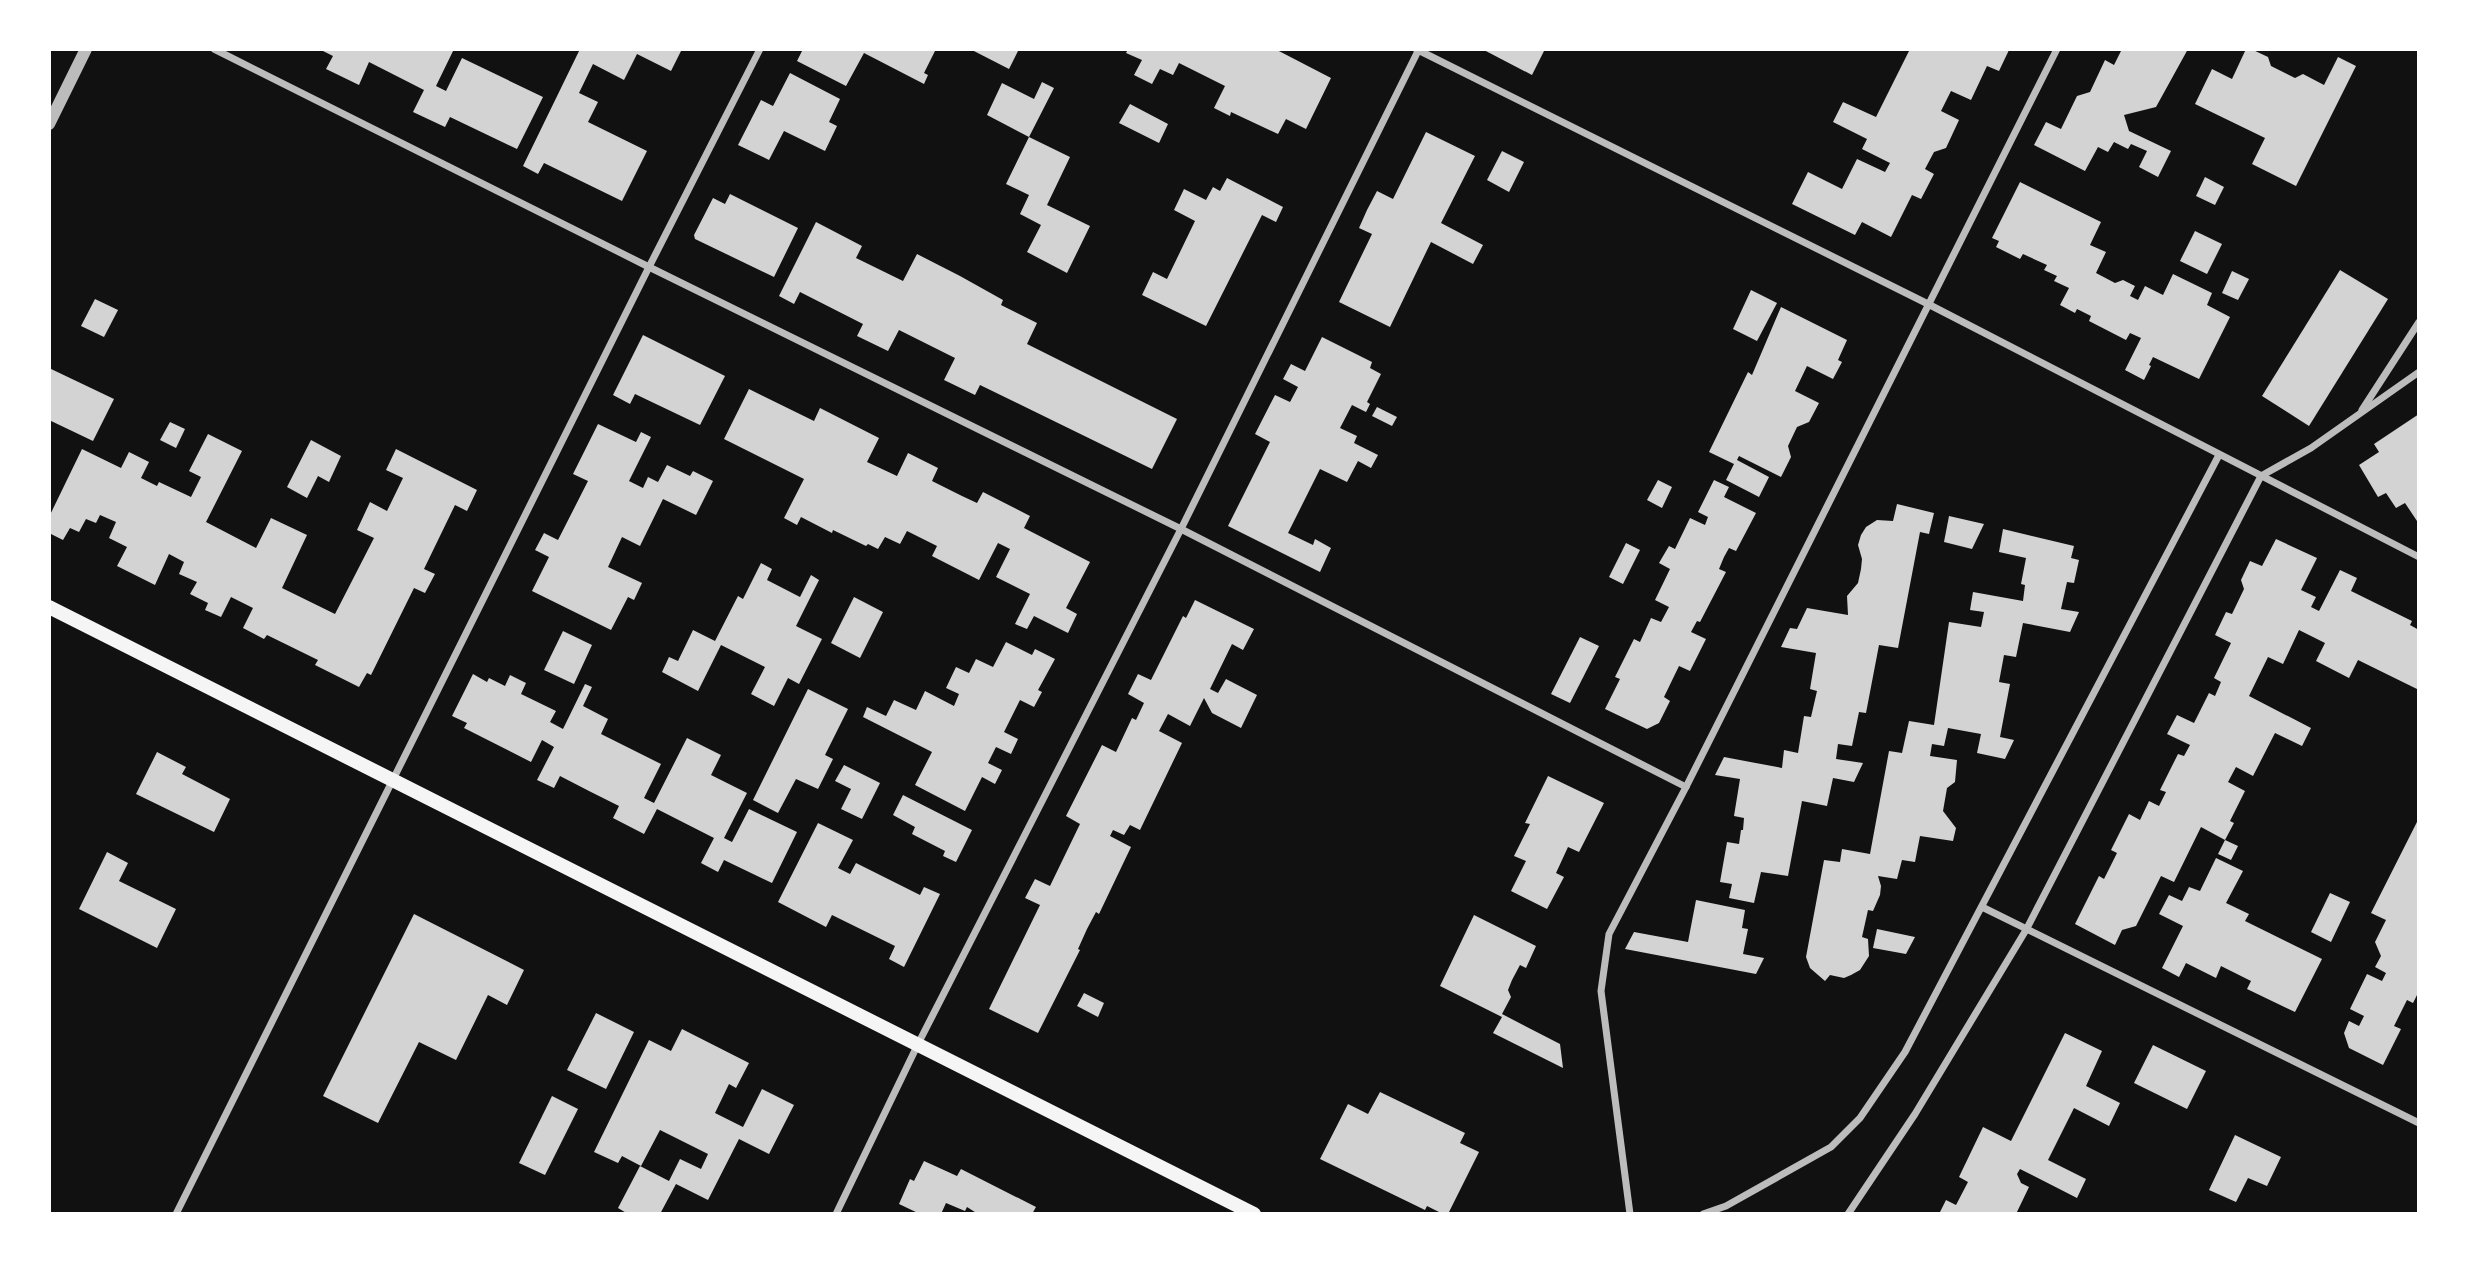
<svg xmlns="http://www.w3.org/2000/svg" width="2468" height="1263" font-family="Ubuntu,sans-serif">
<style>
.building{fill:#d3d3d3}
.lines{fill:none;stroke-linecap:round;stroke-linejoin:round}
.minor{stroke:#bcbcbc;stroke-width:7}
.tertiary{stroke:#bcbcbc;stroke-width:12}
.secondary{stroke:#f5f5f5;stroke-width:14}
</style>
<rect width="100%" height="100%" fill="#111"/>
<g class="building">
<path d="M319 49H454L436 86 446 91 462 58 543 97 517 149 450 117 445 127 413 112 424 90 369 62 359 85 326 69 333 56Z"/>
<path d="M580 49H682L671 71 637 54 624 80 593 64 579 93 598 102 588 122 647 151 622 201 544 163 538 174 523 166Z"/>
<path d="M803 49H936L924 73 928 75 924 84 864 53 846 86 797 61Z"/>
<path d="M970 49H1019L1009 69Z"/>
<path d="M1128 49H1275L1331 78 1306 129 1286 119 1278 134 1231 112 1230 116 1214 108 1225 86 1179 63 1173 75 1160 69 1152 84 1134 75 1142 60 1126 53Z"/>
<path d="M1482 49H1545L1532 75Z"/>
<path d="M1910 49 2009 50 1999 71 1987 66 1971 100 1951 91 1941 111 1959 120 1946 148 1934 152 1925 169 1934 174 1921 199 1912 195 1891 237 1862 222 1855 235 1792 204 1808 172 1842 189 1857 159 1885 172 1890 163 1862 149 1867 139 1833 122 1843 102 1876 117Z"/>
<path d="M2122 49H2188L2156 107 2124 115 2129 131 2171 151 2158 177 2139 167 2147 151 2131 144 2128 149 2114 142 2108 152 2098 147 2085 171 2034 145 2046 122 2061 129 2077 96 2090 92 2105 60 2114 65Z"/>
<path d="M2246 49H2251L2268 57 2271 66 2295 78 2303 74 2324 85 2338 57 2356 66 2296 186 2252 164 2265 138 2195 104 2212 69 2232 79Z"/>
<path d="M790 73 840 99 829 122 837 126 825 151 784 131 769 160 738 145 761 100 773 106Z"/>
<path d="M1042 82 1054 88 1029 137 987 115 1002 83 1034 99Z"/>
<path d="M1130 104 1168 124 1159 143 1119 123Z"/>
<path d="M1426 132 1475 156 1441 223 1483 245 1473 264 1431 242 1390 327 1339 302 1372 234 1359 228 1367 210 1377 191 1393 199Z"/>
<path d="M1029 137 1070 157 1047 205 1090 226 1067 273 1027 252 1041 225 1020 214 1029 195 1006 184Z"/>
<path d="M1502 151 1524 162 1509 192 1487 180Z"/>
<path d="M2205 177 2224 187 2215 205 2196 196Z"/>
<path d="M1227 178 1283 207 1276 222 1262 215 1206 326 1142 295 1153 272 1167 279 1195 221 1174 210 1184 189 1206 200 1213 187 1220 191Z"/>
<path d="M2020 182 2101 222 2090 245 2106 252 2096 273 2115 283 2123 280 2135 286 2130 296 2138 300 2145 286 2163 295 2173 274 2212 293 2207 305 2230 317 2199 379 2153 357 2149 365 2151 366 2144 380 2125 370 2141 338 2130 333 2126 340 2089 321 2091 316 2077 309 2075 313 2060 305 2069 288 2054 281 2057 276 2044 270 2047 265 2023 254 2020 259 1996 247 1999 241 1992 238Z"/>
<path d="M730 194 798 228 774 277 695 239 694 235 713 198 725 204Z"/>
<path d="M816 222 862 246 856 258 903 281 917 254 960 276 1003 300 1001 305 1037 323 1027 344 1177 419 1152 469 980 385 975 395 944 380 955 358 899 330 888 351 857 336 863 324 800 292 794 304 779 296Z"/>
<path d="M2195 231 2222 244 2207 274 2180 261Z"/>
<path d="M2340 270 2388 299 2309 426 2262 396Z"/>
<path d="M2232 271 2249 279 2238 300 2222 293Z"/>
<path d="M1751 290 1777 303 1757 341 1733 329Z"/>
<path d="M95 299 118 310 104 337 81 326Z"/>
<path d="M1781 307 1847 340 1838 360 1842 362 1833 379 1807 366 1795 391 1819 403 1809 422 1797 427 1788 446 1791 457 1781 477 1739 456 1737 460 1769 477 1759 497 1726 480 1734 464 1709 452 1748 372 1752 375Z"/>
<path d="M643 335 725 376 700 425 635 394 630 404 613 395Z"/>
<path d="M1322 337 1372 362 1370 368 1381 374 1367 402 1370 404 1366 412 1352 405 1340 428 1357 436 1354 443 1378 455 1371 468 1358 461 1347 482 1320 469 1288 533 1313 545 1315 539 1331 548 1320 572 1228 526 1270 442 1255 434 1275 395 1290 402 1298 387 1283 379 1291 364 1305 371Z"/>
<path d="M49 368 114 399 93 441 49 420Z"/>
<path d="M749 389 814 421 820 408 879 438 867 462 897 476 908 453 938 468 932 481 962 496 977 503 983 492 1030 516 1024 528 1090 562 1066 608 1077 614 1068 633 1034 616 1027 629 1015 624 1030 594 996 577 1010 549 998 543 979 580 932 556 937 546 907 531 900 544 885 537 878 549 868 544 866 546 833 530 832 533 801 517 797 525 784 518 804 479 724 439Z"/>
<path d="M1377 407 1397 417 1392 426 1372 416Z"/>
<path d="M2419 414V519L2417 521 2405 503 2396 508 2386 493 2378 497 2359 465 2379 452 2374 444Z"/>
<path d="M170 422 185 429 176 448 160 440Z"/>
<path d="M598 424 636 442 641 432 651 437 629 481 643 488 648 477 658 482 667 465 690 476 693 471 713 481 696 515 663 499 640 546 622 537 608 567 642 583 634 600 628 597 611 630 532 591 549 557 535 550 544 533 558 540 588 481 573 474Z"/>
<path d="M208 434 242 451 206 522 256 548 271 518 307 535 282 588 335 614 374 538 357 530 370 502 387 511 403 478 386 470 396 449 477 490 467 511 455 505 424 569 435 574 425 593 414 588 371 675 367 673 359 687 315 665 318 660 267 635 264 639 243 628 253 608 231 597 221 617 205 610 208 603 190 594 197 582 179 574 184 562 169 554 155 585 117 566 127 547 109 538 116 522 100 515 96 523 86 519 79 532 70 528 63 540 49 533V517L82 449 121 468 129 452 149 462 141 478 157 486 159 482 191 497 201 477 189 471Z"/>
<path d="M311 440 341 456 329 482 318 476 307 498 287 487Z"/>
<path d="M1658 480 1672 487 1662 508 1647 500Z"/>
<path d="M1714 480 1729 487 1724 497 1756 513 1736 551 1729 548 1724 557 1719 569 1726 572 1700 622 1697 621 1691 632 1706 639 1690 671 1679 666 1664 697 1670 701 1659 723 1647 729 1605 709 1620 679 1615 677 1634 639 1640 642 1651 618 1661 622 1669 607 1655 600 1670 569 1659 563 1669 546 1675 549 1690 518 1705 525 1708 517 1698 512Z"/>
<path d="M1897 504 1934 513 1929 534 1920 532 1898 648 1879 645 1866 713 1859 712 1852 746 1838 744 1836 759 1863 763 1854 782 1833 778 1827 806 1802 801 1788 876 1761 872 1754 903 1729 898 1732 884 1720 882 1727 842 1739 844 1741 830H1743L1744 818 1734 816 1740 779 1715 775 1724 757 1782 768 1784 750 1798 753 1804 716 1811 717 1817 691 1810 689 1816 653 1781 647 1790 628 1797 629 1807 608 1848 615 1847 596 1858 583 1861 569 1862 559 1858 545 1861 535 1866 527 1877 520 1893 521Z"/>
<path d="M1949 516 1984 524 1972 549 1944 542Z"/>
<path d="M2003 529 2074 546 2071 558 2079 560 2074 583 2067 582 2061 609 2079 612 2070 632 2023 623 2016 657 2004 655 1999 682 2010 684 2000 737 2014 740 2005 759 1977 753 1981 734 1948 728 1944 746 1932 744 1930 756 1957 760 1955 782 1947 788 1943 811 1956 828 1953 841 1920 836 1915 862 1902 860 1897 879 1878 876 1881 886 1880 895 1873 911 1868 910 1862 937 1868 939 1869 956 1860 970 1851 975 1844 978 1830 975 1825 981 1810 968 1806 957 1824 860 1840 862 1842 849 1870 854 1889 751 1902 753 1909 721 1934 725 1949 622 1981 627 1984 612 1970 610 1973 592 2023 601 2025 585 2021 584 2026 558 1999 552Z"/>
<path d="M2276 539 2317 558 2301 590 2316 597 2311 607 2319 611 2340 570 2357 578 2351 591 2412 621 2410 625 2419 630V690L2358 660 2349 678 2316 661 2325 643 2299 630 2283 664 2268 657 2249 696 2311 728 2302 746 2275 733 2253 776 2236 767 2228 782 2245 791 2230 821 2234 823 2225 840 2238 846 2231 860 2218 854 2225 840 2201 827 2174 882 2161 876 2136 926 2122 930 2115 945 2075 924 2099 876 2104 879 2117 853 2111 850 2129 814 2140 820 2149 801 2159 806 2166 792 2160 790 2178 754 2184 756 2190 745 2167 734 2177 715 2194 723 2209 693 2215 696 2221 682 2214 678 2231 643 2215 635 2226 612 2232 614 2244 589 2241 580 2250 561 2262 566Z"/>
<path d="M1626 543 1640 550 1623 584 1609 577Z"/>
<path d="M761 563 772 569 767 580 800 597 811 575 819 580 796 626 822 639 799 684 788 678 774 706 751 694 765 667 721 645 698 691 662 672 669 657 678 661 693 630 715 641 738 596 743 599Z"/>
<path d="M854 597 883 612 860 658 831 643Z"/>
<path d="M1195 600 1254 629 1243 650 1232 644 1210 689 1218 693 1226 679 1257 695 1241 728 1212 713 1204 698 1190 726 1168 714 1159 731 1182 743 1140 830 1130 825 1124 835 1113 830 1110 836 1131 847 1099 914 1096 912 1087 929 1078 949 1080 950 1038 1033 989 1009 1040 905 1025 898 1035 879 1050 886 1080 824 1066 816 1102 745 1116 752 1132 718 1136 720 1144 703 1128 694 1138 674 1151 680 1183 616 1186 618Z"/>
<path d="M563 631 592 645 574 684 544 670Z"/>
<path d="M1580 637 1599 646 1570 703 1551 694Z"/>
<path d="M1006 642 1032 655 1035 649 1055 659 1038 690 1042 692 1034 707 1020 700 1004 732 1018 739 1011 754 996 747 988 763 1002 770 995 784 982 777 965 811 915 785 932 752 863 717 867 707 886 716 894 700 916 710 925 691 954 706 959 694 946 688 956 667 969 673 976 659 993 667Z"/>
<path d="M473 674 487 682 489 678 505 686 510 675 526 683 521 694 556 711 550 722 563 729 585 684 592 687 583 706 608 719 601 734 661 764 644 798 654 803 687 738 721 755 711 775 747 793 724 838 732 842 749 809 797 832 772 883 724 860 718 872 701 863 714 838 657 809 644 834 613 818 619 806 589 791 560 776 554 788 537 780 554 747 542 740 531 762 464 728 467 723 452 716Z"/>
<path d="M808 689 848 709 825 755 833 759 818 789 796 779 778 813 753 800Z"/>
<path d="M157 752 186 767 182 774 230 799 214 832 136 794Z"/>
<path d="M844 765 880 783 862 819 841 809 851 789 835 781Z"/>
<path d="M1548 776 1604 803 1579 852 1568 847 1556 873 1564 877 1547 909 1511 891 1526 861 1514 856 1530 824 1525 823Z"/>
<path d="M903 795 972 830 956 862 943 856 945 851 912 834 915 827 893 815Z"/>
<path d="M2419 818V991L2413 1003 2407 1000 2394 1026 2401 1029 2383 1065 2349 1048 2344 1033 2349 1021 2359 1026 2364 1016 2350 1009 2367 974 2382 981 2386 973 2375 967 2381 956 2375 942 2386 920 2371 913Z"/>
<path d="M818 823 853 840 838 868 850 874 856 863 920 895 924 887 940 894 904 967 889 959 895 946 832 915 826 927 778 902Z"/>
<path d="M107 852 128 863 119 881 176 909 157 948 79 909Z"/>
<path d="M2216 858 2243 871 2226 903 2249 914 2245 921 2322 959 2295 1012 2247 989 2251 981 2221 966 2216 978 2186 963 2179 977 2162 968 2183 926 2159 914 2169 895 2182 901 2189 887 2200 891Z"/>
<path d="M2330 893 2350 902 2331 942 2311 932Z"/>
<path d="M1696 900 1745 910 1742 928 1748 929 1743 954 1764 958 1756 974 1625 949 1634 932 1688 942Z"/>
<path d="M414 914 524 970 507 1005 488 995 456 1060 419 1042 378 1123 323 1096Z"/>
<path d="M1474 915 1536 946 1526 968 1520 965 1512 980 1508 990 1511 997 1502 1014 1560 1044 1563 1068 1493 1033 1502 1017 1440 986Z"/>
<path d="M1877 929 1915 937 1906 954 1873 948Z"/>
<path d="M1084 993 1104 1003 1098 1017 1077 1006Z"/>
<path d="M596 1013 634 1032 606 1089 567 1070Z"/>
<path d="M682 1029 749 1063 736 1088 729 1084 715 1113 743 1127 762 1089 794 1105 769 1154 739 1139 708 1200 676 1184 660 1214H628L618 1208 640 1166 669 1181 680 1159 701 1169 708 1154 660 1130 641 1166 622 1156 618 1163 594 1152 649 1040 671 1051Z"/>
<path d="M2065 1033 2102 1051 2086 1086 2120 1103 2109 1126 2074 1108 2048 1160 2086 1179 2077 1198 2020 1169 2017 1174 2021 1183 2029 1187 2016 1214H1939L1946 1200 1956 1205 1968 1182 1959 1177 1983 1127 2011 1141Z"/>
<path d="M2153 1045 2206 1071 2187 1109 2134 1083Z"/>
<path d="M1380 1092 1465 1133 1460 1143 1479 1152 1448 1214H1443L1427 1206 1425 1210 1320 1159 1348 1104 1368 1114Z"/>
<path d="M552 1096 578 1109 545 1175 519 1163Z"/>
<path d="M2235 1135 2281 1157 2267 1186 2248 1178 2236 1202 2209 1190Z"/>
<path d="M924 1161 957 1176 961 1169 1036 1207 1032 1214H978L967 1207 965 1211 946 1203 941 1214H920L899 1204 910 1179 914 1181Z"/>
</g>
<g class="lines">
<g class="minor">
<path d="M214 49 649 267 1181 529 1686 787"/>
<path d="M1416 49 1928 304 2419 557"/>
<path d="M2362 410 2419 322"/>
<path d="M1982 907 2419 1123"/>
<path d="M176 1214 649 267 760 49"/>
<path d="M836 1214 918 1044 1181 529 1419 49"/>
<path d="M1630 1214 1601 991 1609 934 1686 787 2057 49"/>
<path d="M1703 1214 1726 1206 1831 1147 1860 1118 1905 1052 2219 455"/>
<path d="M1848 1214 1915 1114 2026 930 2261 476 2311 448 2419 372"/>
</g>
<path class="tertiary" d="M49 124 86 49"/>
<path class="secondary" d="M49 607 1254 1214"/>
</g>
<rect width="2468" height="1263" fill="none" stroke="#ffffff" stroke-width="102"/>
</svg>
